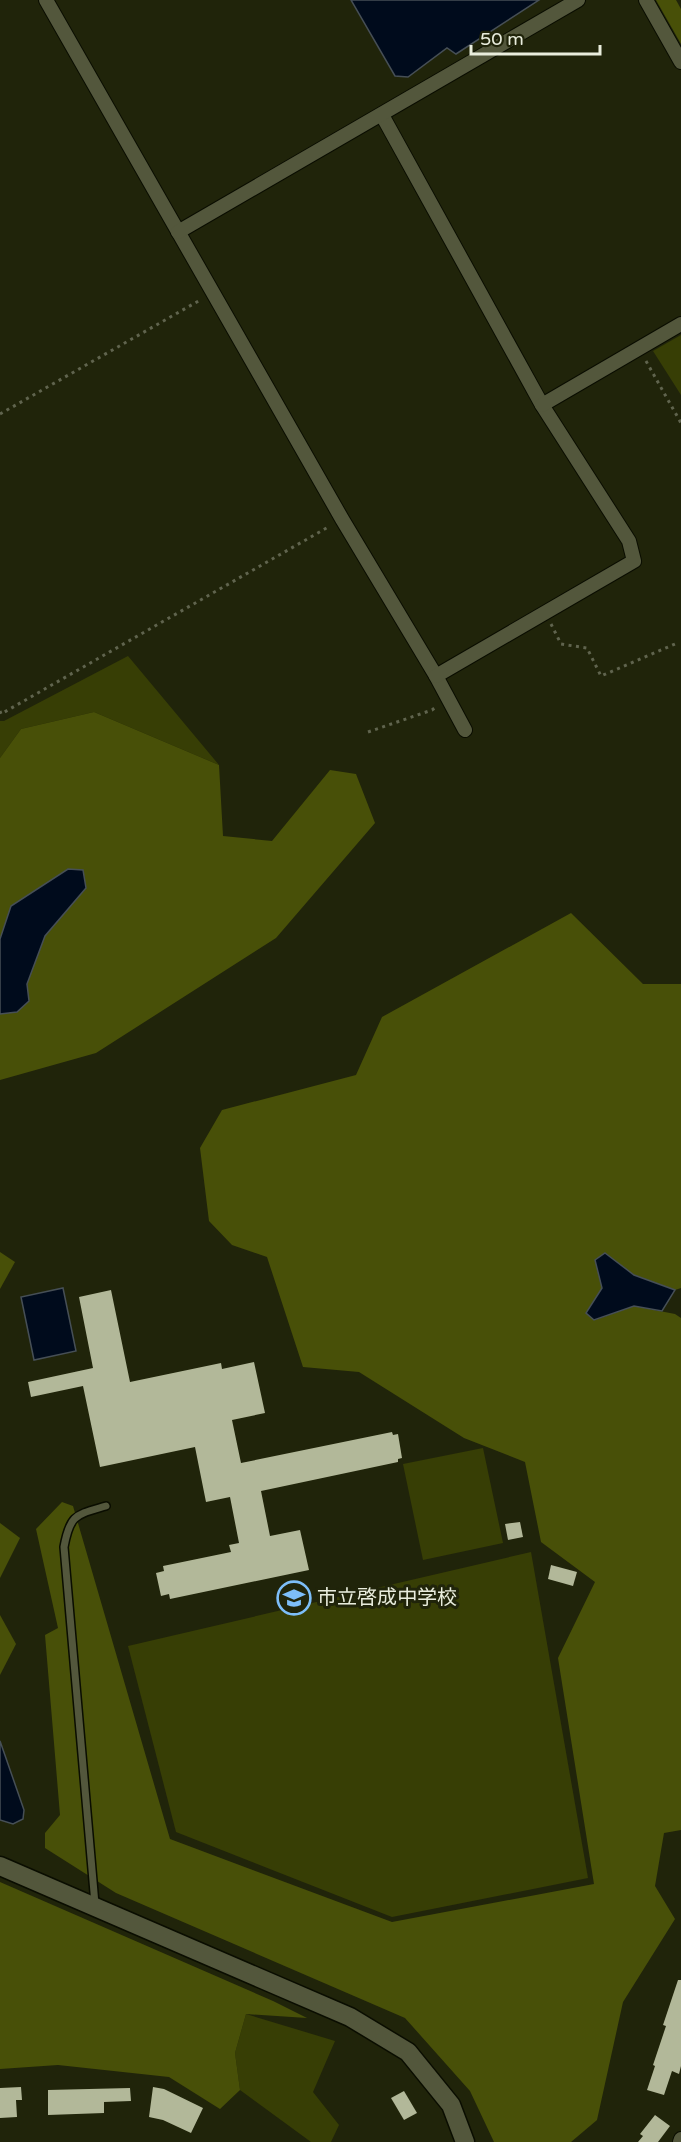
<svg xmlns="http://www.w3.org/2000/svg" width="681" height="2142" font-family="'Varela Round','Noto Sans JP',sans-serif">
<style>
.green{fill:#373e05}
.forest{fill:#485008}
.water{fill:#000b1c;stroke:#464f56;stroke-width:1.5}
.building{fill:#b2b899}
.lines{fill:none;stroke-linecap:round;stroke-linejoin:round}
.lane-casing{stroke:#0a0d00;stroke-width:10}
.street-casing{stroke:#0a0d00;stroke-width:16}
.secondary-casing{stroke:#0a0d00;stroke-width:21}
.path{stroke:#60644e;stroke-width:3;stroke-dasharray:3 4.5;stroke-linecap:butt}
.lane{stroke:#53573c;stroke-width:7}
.street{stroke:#53573c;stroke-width:14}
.secondary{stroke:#53573c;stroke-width:18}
.labels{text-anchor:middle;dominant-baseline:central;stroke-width:6;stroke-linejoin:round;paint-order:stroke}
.poi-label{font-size:20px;fill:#e9eddd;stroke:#20240a;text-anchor:start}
</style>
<rect width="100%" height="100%" fill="#20240a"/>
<g class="green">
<path d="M681 335V395L653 351Z"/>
<path d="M128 656 219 765 94 712 21 729 0 758V721H4Z"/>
<path d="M483 1448 503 1543 423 1560 403 1464Z"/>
<path d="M531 1552 588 1878 392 1917 176 1832 128 1646Z"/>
<path d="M246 2014 335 2041 313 2092 339 2125 331 2142H311L240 2090 235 2053Z"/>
</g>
<g class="forest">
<path d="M656 0H676L681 9V44Z"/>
<path d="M94 712 219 765 223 836 272 841 330 770 356 774 375 823 276 938 96 1053 0 1080V1010L27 984 45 936 86 888 11 906 0 939V758L21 729Z"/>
<path d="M571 913 643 984H681V1288L675 1290 634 1275 605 1253 595 1260 602 1288 586 1313 595 1320 634 1306 675 1314 681 1318V1830L664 1833 655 1886 675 1919 623 2002 597 2120 571 2142H494L470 2091 405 2018 116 1893 45 1848V1833L60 1815 45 1635 58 1628 36 1529 62 1502 73 1506 170 1839 392 1922 594 1884 558 1658 595 1582 541 1542 525 1462 464 1438 359 1372 303 1367 267 1257 232 1245 209 1221 200 1148 222 1110 356 1075 382 1017Z"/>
<path d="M0 1252 15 1262 0 1289Z"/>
<path d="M0 1523 20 1538 0 1578Z"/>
<path d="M0 1615 16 1644 0 1675Z"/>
<path d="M0 1882 273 2001 307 2018 246 2014 235 2053 240 2090 220 2109 169 2077 58 2065 0 2069Z"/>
</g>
<g class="water">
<path d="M351 0H539L456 54 447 48 408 77 395 76Z"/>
<path d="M68 869 83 870 86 888 45 936 27 984 29 1001 17 1012 0 1014V939L11 906Z"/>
<path d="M605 1253 634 1275 675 1290 662 1311 634 1306 594 1320 586 1313 602 1288 595 1260Z"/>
<path d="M63 1288 76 1351 34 1360 21 1297Z"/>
<path d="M0 1741 24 1810 23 1819 13 1824 0 1820Z"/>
</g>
<g class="building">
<path d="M111 1290 130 1382 221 1363 222 1369 254 1362 265 1413 232 1420 241 1463 392 1432 393 1435 398 1434 402 1458 398 1459V1462L261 1491 270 1536 300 1530 309 1570 170 1599 169 1594 161 1596 156 1573 164 1571 163 1566 231 1552 229 1545 239 1543 230 1497 206 1502 195 1447 100 1467 83 1386 31 1397 28 1382 93 1368 79 1297Z"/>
<path d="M520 1522 523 1537 508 1540 505 1524Z"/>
<path d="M551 1565 577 1572 573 1586 548 1579Z"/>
<path d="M678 1980H681V2066L679 2074 672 2071 664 2095 647 2090 655 2066 653 2065 666 2026 663 2025Z"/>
<path d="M21 2087 22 2100H16L17 2117 0 2118V2088Z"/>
<path d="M153 2087 164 2089 203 2108 191 2133 163 2120 149 2117Z"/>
<path d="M130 2088 131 2101 104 2102V2113L48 2115V2090Z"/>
<path d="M404 2091 417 2113 404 2120 391 2098Z"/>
<path d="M655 2115 670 2126 658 2142H638L643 2136 640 2134Z"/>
</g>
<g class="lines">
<defs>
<path id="lane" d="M95 1904 64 1547C70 1514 76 1515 106 1506"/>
<g id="street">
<path d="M46 0 342 519 436 676 465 730"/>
<path d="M646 0 681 62"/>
<path d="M382 115 542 405 629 541 634 561 436 676"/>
<path d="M178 232 578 0"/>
<path d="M542 405 681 324"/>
<path d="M680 2142 681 2139"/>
</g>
<path id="secondary" d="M0 1866 350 2017 408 2052 451 2105 465 2142"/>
</defs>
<use href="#lane" class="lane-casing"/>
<use href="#street" class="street-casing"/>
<use href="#secondary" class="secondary-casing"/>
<g class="path">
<path d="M646 361 681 423"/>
<path d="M0 414 202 299"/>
<path d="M551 624 561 644 587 648 601 676 675 644"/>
<path d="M0 711 1 714 330 526"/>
<path d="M368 732 432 710 437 706"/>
</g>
<use href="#lane" class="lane"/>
<use href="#street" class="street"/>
<use href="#secondary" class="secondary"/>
</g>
<defs>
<symbol id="school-ring" viewBox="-11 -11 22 22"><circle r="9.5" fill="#20240a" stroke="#7dbef9" stroke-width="1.5"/><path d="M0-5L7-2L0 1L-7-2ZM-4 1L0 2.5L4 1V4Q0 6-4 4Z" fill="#7dbef9"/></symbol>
</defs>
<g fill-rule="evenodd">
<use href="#school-ring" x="275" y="1579" width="38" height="38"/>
</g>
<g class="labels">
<g class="poi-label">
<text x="317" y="1598">市立啓成中学校</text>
</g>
</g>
<path d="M471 45v9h129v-9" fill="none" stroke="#e9eddd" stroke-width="3"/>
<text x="480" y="45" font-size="18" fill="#e9eddd" stroke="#20240a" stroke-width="4.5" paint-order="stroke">50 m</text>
</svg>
